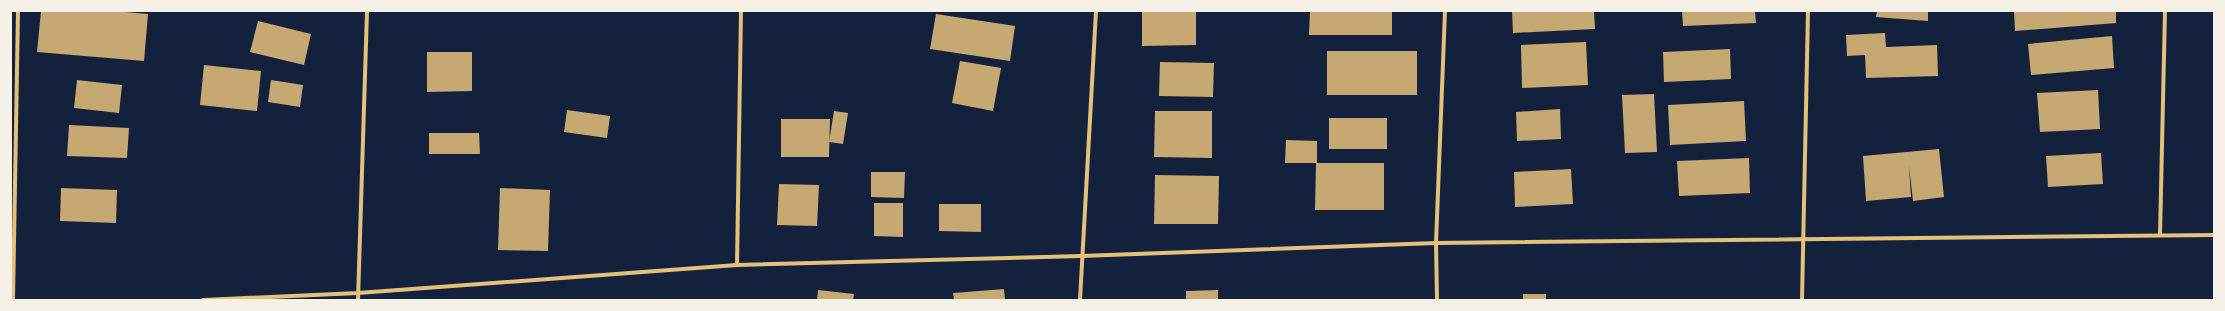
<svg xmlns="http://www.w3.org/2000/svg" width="2225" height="311" font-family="Helvetica,sans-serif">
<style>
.building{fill:#c6a872}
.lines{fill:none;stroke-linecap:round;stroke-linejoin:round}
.minor{stroke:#e5c07b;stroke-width:4}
</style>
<rect width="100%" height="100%" fill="#14213d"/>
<g class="building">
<path d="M41 11H114L148 14 144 61 37 52Z"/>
<path d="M1142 11H1196V45L1142 46Z"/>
<path d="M1310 11H1392V35H1309Z"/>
<path d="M1512 11H1594L1595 29 1513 33Z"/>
<path d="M1682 11H1755L1756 23 1683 26Z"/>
<path d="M1877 11H1928V21L1876 17Z"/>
<path d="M2014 11H2116V23L2015 31Z"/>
<path d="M936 14 1015 26 1010 61 930 49Z"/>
<path d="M258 21 311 34 304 65 250 52Z"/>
<path d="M1885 33 1886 47 1937 45 1938 76 1866 78 1865 55 1847 56 1846 35Z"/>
<path d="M2112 36 2114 68 2031 75 2028 44Z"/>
<path d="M1586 42 1588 85 1522 88 1521 45Z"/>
<path d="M1730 49 1731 79 1664 82 1663 52Z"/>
<rect x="1327" y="51" width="90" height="44"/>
<path d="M427 52H472V91L427 92Z"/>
<path d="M960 61 1001 68 993 111 952 103Z"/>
<path d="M1160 62 1214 63 1213 97 1159 96Z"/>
<path d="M204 65 261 71 257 111 200 105Z"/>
<path d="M77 80 122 85 119 113 74 108Z"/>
<path d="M271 80 303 85 300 107 268 102Z"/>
<path d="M2098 90 2100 129 2040 132 2037 93Z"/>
<path d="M1654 94 1657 152 1625 153 1622 95Z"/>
<path d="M1744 101 1746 141 1670 145 1668 105Z"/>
<path d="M1560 109 1561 139 1517 141 1516 112Z"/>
<path d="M567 110 610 116 607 138 564 132Z"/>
<path d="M834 111 848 113 843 144 829 142Z"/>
<path d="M1155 111H1212V158L1154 157Z"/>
<rect x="1329" y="118" width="58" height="31"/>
<path d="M781 119H830L829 157H781Z"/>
<path d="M69 125 129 128 127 158 67 156Z"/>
<path d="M429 133H479L480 154H429Z"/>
<path d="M1286 140 1317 141V163H1384V210H1315L1316 163H1285Z"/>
<path d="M1939 149 1944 197 1913 201 1909 166 1911 197 1866 201 1863 156Z"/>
<path d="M2101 153 2103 184 2048 187 2046 156Z"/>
<path d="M1749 158 1750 193 1679 196 1677 161Z"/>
<path d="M1571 169 1573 204 1515 207 1514 172Z"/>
<path d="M871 172H905L904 198 871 197Z"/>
<path d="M1155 175 1219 176 1218 224H1154Z"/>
<path d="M779 184 819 185 817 226 777 225Z"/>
<path d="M61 188 117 190 116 223 60 221Z"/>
<path d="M500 188 550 190 548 251 498 250Z"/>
<path d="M874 203H903V237L874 236Z"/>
<path d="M939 204H981V232L939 231Z"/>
<path d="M1004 289 1005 300H954L953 293Z"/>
<path d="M818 290 854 294 853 300H817Z"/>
<path d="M1218 290V300H1186V291Z"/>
<rect x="1523" y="294" width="23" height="6"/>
</g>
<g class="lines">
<g class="minor">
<path d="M2160 235 2165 11"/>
<path d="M737 265 741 11"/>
<path d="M13 300 18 11"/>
<path d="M203 300 358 293 737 265 1081 256 1436 243 2214 235"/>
<path d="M358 300 367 11"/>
<path d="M1080 300 1096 11"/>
<path d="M1437 300 1436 243 1445 11"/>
<path d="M1802 300 1808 11"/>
</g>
</g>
<rect width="2225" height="311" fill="none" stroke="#f6f1e7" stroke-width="24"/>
</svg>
